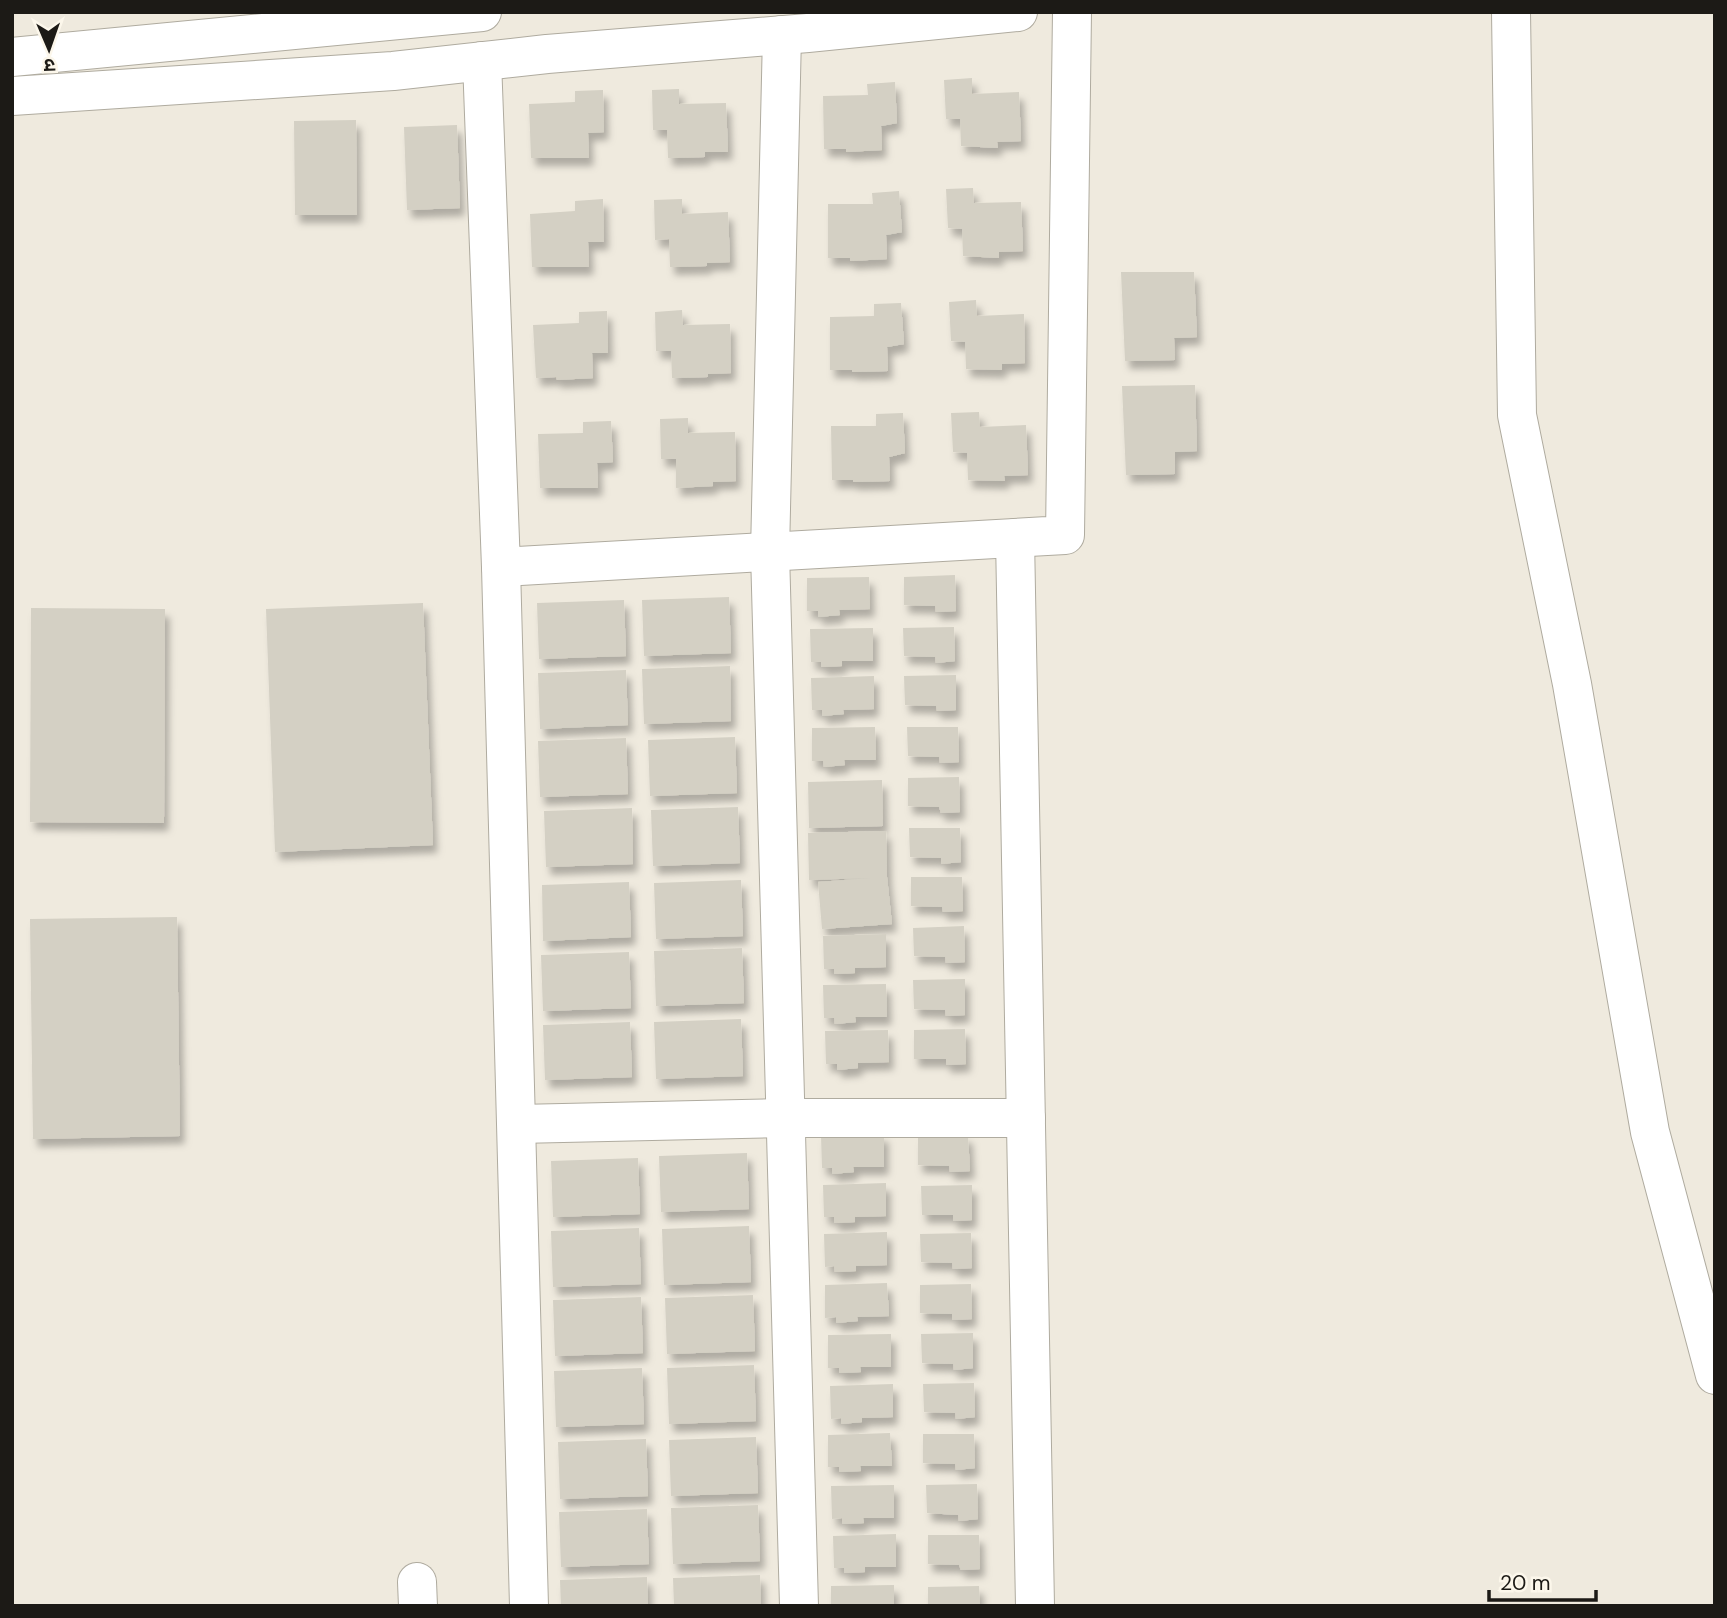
<svg xmlns="http://www.w3.org/2000/svg" width="1727" height="1618" font-family="'DM Sans','Noto Sans Devanagari',sans-serif">
<style>
.building{fill:#d4d0c4;filter:url(#shadow)}
.lines{fill:none;stroke-linecap:round;stroke-linejoin:round}
.minor-casing{stroke:#afab9f;stroke-width:40}
.minor{stroke:#fff;stroke-width:38}
</style>
<defs>
<filter id="shadow"><feDropShadow dx="4.5" dy="8" stdDeviation="3.5" flood-color="#0004"/></filter>
</defs>
<rect width="100%" height="100%" fill="#efeade"/>
<g class="building">
<path d="M972 78V94L1019 92 1021 141 997 142 998 148 961 146 960 119H946L944 80Z"/>
<path d="M895 82 897 123 881 126 882 150 846 152V149H824L823 96 868 95 867 84Z"/>
<path d="M679 89V104L726 103 728 152H705V157L668 158 667 130H653L652 90Z"/>
<path d="M603 90 604 132 588 133 589 158H531L529 104 575 102V91Z"/>
<path d="M356 120 357 215H295L294 121Z"/>
<path d="M457 125 460 208 407 210 404 127Z"/>
<path d="M973 188 974 203 1021 202 1023 251 999 252V258L963 256 962 229 948 228 946 189Z"/>
<path d="M899 191 902 232 886 235 887 259 850 261V258H828V204H873L872 193Z"/>
<path d="M603 199 604 242H588L589 267H532L530 214 575 211V201Z"/>
<path d="M682 199V214L728 212 730 262 707 263V266L670 267 669 239 655 240 654 200Z"/>
<path d="M1121 272H1194L1197 337 1174 338 1175 360 1125 361Z"/>
<path d="M976 300 977 316 1024 314 1025 363 1002 364V370L966 369 965 342 951 341 949 302Z"/>
<path d="M901 303 904 344 887 347 888 371 852 372V370H830V317L874 316V304Z"/>
<path d="M682 310 683 325 730 324 731 373 708 374V377L672 378 671 351H656L655 312Z"/>
<path d="M607 311 608 353H592L593 378 557 380 556 377 536 378 533 325 579 323V312Z"/>
<path d="M1195 385 1197 451 1175 452V474L1126 475 1122 386Z"/>
<path d="M979 412 980 427 1026 425 1028 475 1004 476 1005 481 968 480 967 453 953 452 951 413Z"/>
<path d="M903 413 905 453 889 457 890 481 853 482V480H832L831 426H876V414Z"/>
<path d="M688 418V433L735 432 736 481 713 482V486L676 488V459H661L660 419Z"/>
<path d="M611 421 613 462 597 463 598 488H540L538 434 583 433V422Z"/>
<path d="M955 575 956 611 936 612 935 606 904 605V577Z"/>
<path d="M869 577 870 609 839 610 840 615 818 617V611H807V578Z"/>
<path d="M729 597 731 653 644 656 642 600Z"/>
<path d="M624 600 626 656 539 659 537 603Z"/>
<path d="M423 603 433 845 275 852 266 609Z"/>
<path d="M31 608 165 609 164 823 30 822Z"/>
<path d="M954 627 955 661 936 663 935 657 904 656 903 628Z"/>
<path d="M873 628V661H842V666L821 667V662H811L810 629Z"/>
<path d="M730 666 731 721 644 724 642 669Z"/>
<path d="M626 670 628 725 540 729 538 673Z"/>
<path d="M956 675V710L937 711 936 706 905 705 904 676Z"/>
<path d="M874 676V709L843 710 844 714 822 716V710H812L811 678Z"/>
<path d="M875 727 876 760H844L845 765 824 767 823 761H812V728Z"/>
<path d="M907 727H958L959 762 940 763 939 757 908 756Z"/>
<path d="M735 737 737 793 650 796 648 740Z"/>
<path d="M626 738 628 794 540 797 538 741Z"/>
<path d="M959 777 960 812 941 813 939 807 908 806V778Z"/>
<path d="M882 780 883 826 809 828 808 782Z"/>
<path d="M738 807 740 863 653 866 651 810Z"/>
<path d="M632 808 633 864 546 867 544 811Z"/>
<path d="M909 828H960L961 862 941 864V858L910 857Z"/>
<path d="M886 831 887 877 892 924 822 929 818 882 870 878 809 880 808 833Z"/>
<path d="M911 877H962L963 911 943 912 942 907 911 906Z"/>
<path d="M741 880 743 936 656 939 654 883Z"/>
<path d="M629 882 631 937 543 941 542 885Z"/>
<path d="M177 917 180 1136 33 1139 30 919Z"/>
<path d="M964 926 965 962 946 963 945 957 914 956 913 928Z"/>
<path d="M886 934V967L855 968V973L834 974V969H824L823 936Z"/>
<path d="M742 948 744 1003 656 1006 654 951Z"/>
<path d="M629 952 631 1008 543 1011 541 955Z"/>
<path d="M965 979V1015L946 1016 945 1010 914 1009 913 980Z"/>
<path d="M886 984 887 1017H855L856 1022 835 1024 834 1018H824L823 985Z"/>
<path d="M741 1019 743 1076 656 1079 654 1022Z"/>
<path d="M630 1022 632 1077 545 1080 543 1025Z"/>
<path d="M965 1029 966 1064 946 1065V1059H914V1030Z"/>
<path d="M888 1030 889 1062 858 1063V1068L837 1070V1064H826L825 1031Z"/>
<path d="M884 1134V1167H853L854 1172 832 1174V1168H822L821 1135Z"/>
<path d="M968 1135 970 1171 950 1172 949 1166 918 1165V1137Z"/>
<path d="M747 1153 749 1209 661 1212 659 1156Z"/>
<path d="M638 1158 640 1214 553 1217 551 1161Z"/>
<path d="M886 1183V1216L855 1217V1222L834 1223V1217H824L823 1185Z"/>
<path d="M972 1185V1220L953 1221V1215H922L921 1186Z"/>
<path d="M749 1226 751 1282 664 1285 662 1229Z"/>
<path d="M639 1228 641 1284 553 1287 551 1231Z"/>
<path d="M887 1232V1265L856 1266V1271L835 1272 834 1266 825 1267 824 1234Z"/>
<path d="M971 1233 972 1268 953 1269 952 1263 921 1262 920 1234Z"/>
<path d="M887 1283 889 1316 857 1317 858 1321 836 1323V1317L825 1318V1285Z"/>
<path d="M971 1284 972 1319 952 1320V1314L920 1313V1285Z"/>
<path d="M753 1295 755 1351 667 1354 665 1298Z"/>
<path d="M641 1297 643 1353 555 1356 553 1300Z"/>
<path d="M973 1333V1368L954 1370 953 1364 922 1363 921 1334Z"/>
<path d="M891 1334V1367H860L861 1372 839 1373V1368H828V1335Z"/>
<path d="M754 1365 756 1421 669 1424 667 1368Z"/>
<path d="M642 1368 644 1424 556 1427 554 1371Z"/>
<path d="M974 1383 975 1417 956 1419 955 1413 924 1412 923 1384Z"/>
<path d="M893 1384V1417L862 1418V1422L841 1424V1418L831 1419 830 1386Z"/>
<path d="M890 1433 892 1466H860L861 1471 839 1472V1467H828V1435Z"/>
<path d="M923 1434H974L975 1468 956 1470 955 1464 923 1463Z"/>
<path d="M756 1437 758 1493 671 1496 669 1440Z"/>
<path d="M646 1439 648 1496 560 1499 558 1442Z"/>
<path d="M977 1484 978 1519 959 1521 958 1515 927 1513 926 1485Z"/>
<path d="M894 1485V1518H863L864 1523 842 1524V1518L832 1519 831 1486Z"/>
<path d="M758 1505 760 1561 673 1564 671 1508Z"/>
<path d="M647 1509 649 1564 561 1567 559 1512Z"/>
<path d="M896 1534V1567H865V1572L844 1573V1568H834L833 1536Z"/>
<path d="M928 1535H979L980 1569 961 1570 959 1565 928 1564Z"/>
<path d="M760 1575 761 1606H674L673 1578Z"/>
<path d="M647 1577 648 1606H561L560 1580Z"/>
<path d="M894 1585V1606H831V1586Z"/>
<path d="M979 1586 980 1606H928V1587Z"/>
</g>
<g class="lines">
<defs>
<g id="minor">
<path d="M1511 12 1517 415 1572 684 1650 1132 1715 1375"/>
<path d="M782 35 770 552 799 1606"/>
<path d="M12 57 482 12"/>
<path d="M482 61 501 567 1065 535 1072 12"/>
<path d="M12 96 393 71 547 54 808 33 1018 12"/>
<path d="M1015 538 1035 1606"/>
<path d="M501 567 529 1606"/>
<path d="M518 1124 787 1118H1026"/>
<path d="M417 1582 418 1606"/>
</g>
</defs>
<use href="#minor" class="minor-casing"/>
<use href="#minor" class="minor"/>
</g>
<rect width="1727" height="1618" fill="none" stroke="#1c1a16" stroke-width="28"/>
<g transform="translate(49 49) rotate(178)" stroke="#fcf7eb" stroke-width="5" paint-order="stroke">
<path d="M0-5L12 26L0 18L-12 26Z" fill="#1c1a16"/>
<text y="-10" font-size="19" font-weight="bold" text-anchor="middle" fill="#1c1a16">उ</text>
</g>
<path d="M1489 1590v10h107v-10" fill="none" stroke="#1c1a16" stroke-width="3.5"/>
<text x="1500" y="1590" font-size="21" fill="#1c1a16" stroke="#fcf7eb" stroke-width="5" paint-order="stroke">20 m</text>
</svg>
